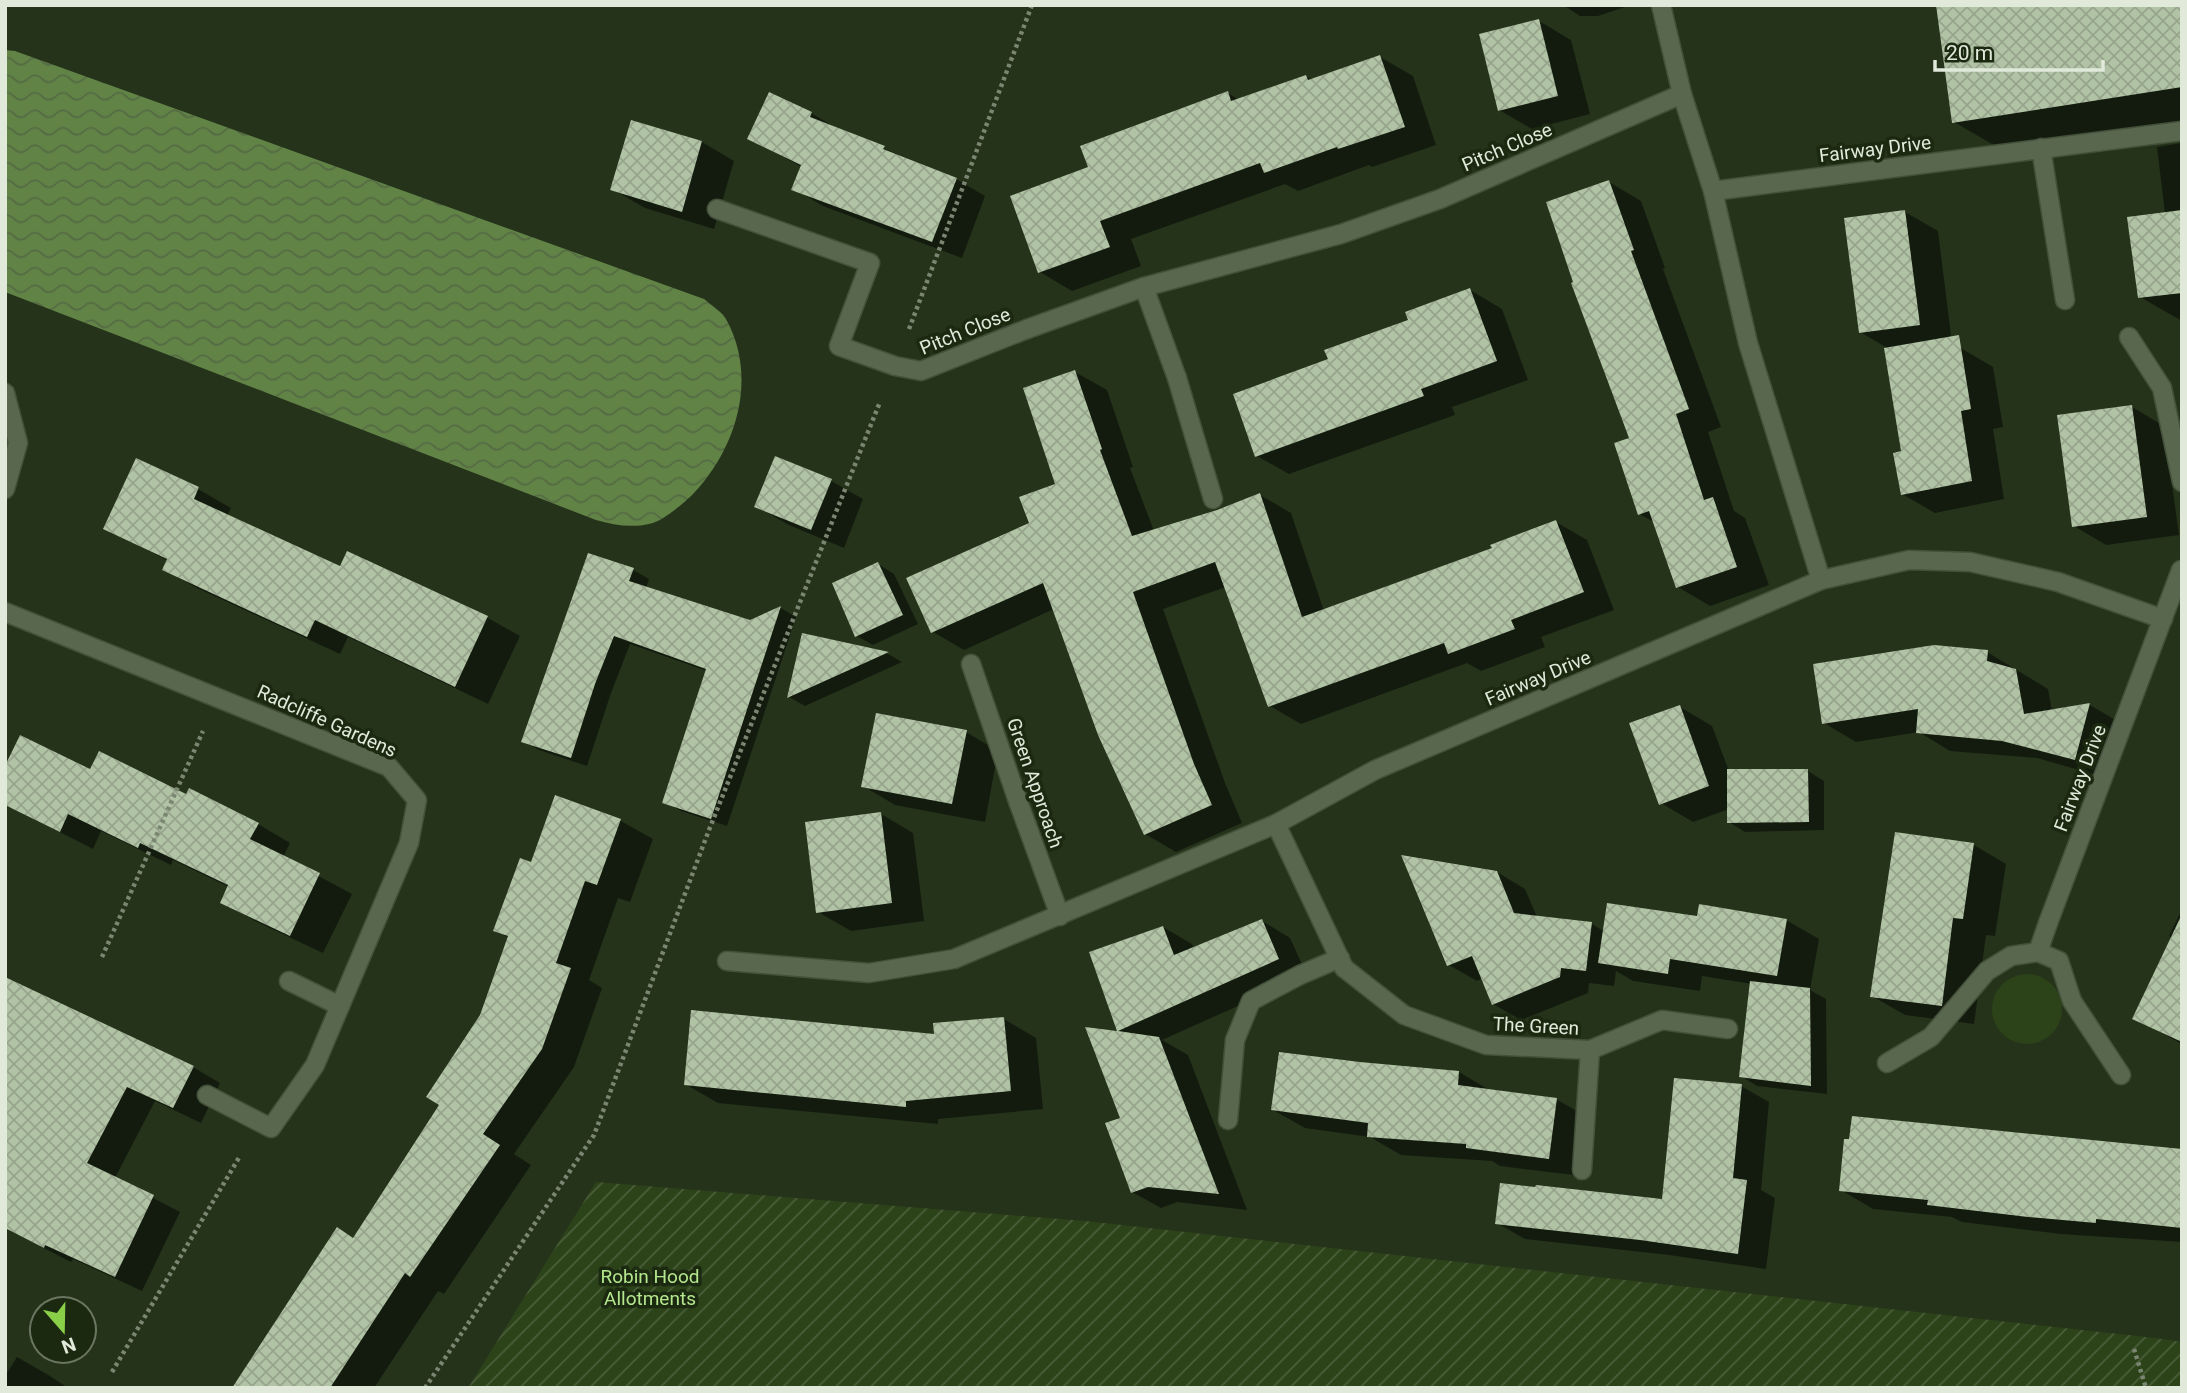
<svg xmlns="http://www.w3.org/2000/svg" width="2187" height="1393" font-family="Roboto,sans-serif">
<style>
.grass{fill:#2c4319}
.garden{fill:url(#garden-furrows)}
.water{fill:url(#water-waves)}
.shadow{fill:#0007}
.building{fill:url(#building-cross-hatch)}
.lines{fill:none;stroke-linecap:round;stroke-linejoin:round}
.service-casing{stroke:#43503a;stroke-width:21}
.minor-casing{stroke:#43503a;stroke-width:21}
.path{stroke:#7a8672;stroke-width:4.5;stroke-dasharray:3.5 3.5;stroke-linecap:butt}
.service{stroke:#58674e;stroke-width:18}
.minor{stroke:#58674e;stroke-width:18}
.labels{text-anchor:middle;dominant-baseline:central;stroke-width:7;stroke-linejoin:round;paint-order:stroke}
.street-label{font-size:19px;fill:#e0e9da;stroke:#1c2911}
.park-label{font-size:19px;fill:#b4e68e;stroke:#1c2911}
</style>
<defs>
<pattern id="garden-furrows" width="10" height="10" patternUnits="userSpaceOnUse" patternTransform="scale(1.75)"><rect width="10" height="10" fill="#2c4319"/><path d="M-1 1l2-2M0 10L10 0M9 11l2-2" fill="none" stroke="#4a5e3a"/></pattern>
<pattern id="water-waves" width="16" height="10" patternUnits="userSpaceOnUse" patternTransform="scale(1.75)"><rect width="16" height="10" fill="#618346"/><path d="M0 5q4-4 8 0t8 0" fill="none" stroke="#556b44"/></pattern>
<pattern id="building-cross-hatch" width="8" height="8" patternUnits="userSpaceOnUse" patternTransform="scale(1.75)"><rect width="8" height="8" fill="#b1c3a5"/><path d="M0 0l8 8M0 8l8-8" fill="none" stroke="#96a48c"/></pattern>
</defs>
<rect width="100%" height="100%" fill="#25331b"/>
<circle class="grass" cx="2027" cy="1009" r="35"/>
<path class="garden" d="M596 1182 1085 1221 2155 1338 2182 1342V1388H468Z"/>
<path class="water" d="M5 50 15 51 704 299C711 305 723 312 727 321 758 379 736 449 693 494 684 503 662 522 649 524 632 528 613 525 596 520L5 292Z"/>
<g class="shadow">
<path d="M1563 5H1631L1598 16H1580Z"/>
<path d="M2182 5V138L2011 155 1954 122Z"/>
<path d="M1539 21 1571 40 1590 114 1532 129 1499 110Z"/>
<path d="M1380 57 1413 76 1436 145 1372 167 1369 165 1298 191 1285 184 1131 239 1141 266 1072 291 1040 272 1090 168 1228 93 1239 100 1306 76 1312 80Z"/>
<path d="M811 113 840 130 956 179 985 196 962 258 823 206 794 189 802 167 749 139Z"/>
<path d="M633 122 702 142 734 161 714 229 645 208 612 189Z"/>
<path d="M2182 143V321L2140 297 2165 214 2157 147Z"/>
<path d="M1609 182 1641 201 1665 268 1663 269 1721 427 1708 432 1734 511 1745 518 1769 585 1710 606 1678 587 1656 523 1639 514Z"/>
<path d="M1905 212 1938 231 1952 343 1993 367 2003 427 1993 429 2004 499 1935 513 1902 494 1903 453 1889 349 1860 332Z"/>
<path d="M1470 290 1502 309 1528 380 1452 407 1455 415 1289 474 1257 456 1330 360Z"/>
<path d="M1075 372 1107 390 1133 467 1130 468 1154 531 1260 495 1291 513 1324 611 1494 549 1556 522 1587 540 1614 610 1541 637 1545 647 1481 671 1467 663 1301 724 1270 706 1226 587 1163 609 1225 783 1242 823 1176 852 1145 834 1054 609 964 650 933 632 1031 524 1057 485Z"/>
<path d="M2132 407 2164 426 2179 535 2106 545 2074 526Z"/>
<path d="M136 460 198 489 231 508 227 516 340 568 348 553 488 618 520 636 488 704 348 637 340 654 197 588 164 570 168 561 106 528Z"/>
<path d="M831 481 863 499 844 548 789 525 757 507Z"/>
<path d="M878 564 894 574 918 624 873 645 857 636Z"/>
<path d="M633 570 649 579 646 588 750 622 781 608 796 617 727 826 681 811 665 802 707 671 630 644 611 693 587 766 539 750 523 741Z"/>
<path d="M804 635 888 654 902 662 805 706 789 697Z"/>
<path d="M1987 652 2048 689 2052 711 2090 705 2122 724 2107 778 2037 758 1950 751 1919 732 1856 742 1824 723Z"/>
<path d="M1680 707 1712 726 1729 771H1808L1824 781V830L1745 832 1729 822V809L1693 822 1661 803Z"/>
<path d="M966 732 998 751 985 822 895 805 863 786Z"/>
<path d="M91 771 187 796 258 824 290 843 283 857 352 894 323 953 255 921 223 902 229 887 173 860 171 865 101 831 93 849 5 804Z"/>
<path d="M556 797 621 821 653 839 630 902 618 898 589 980 602 988 574 1067 514 1154 531 1165 444 1294 438 1291 374 1388H233L354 1239 441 1104 481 1016 509 938 496 931 532 864Z"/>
<path d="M881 814 913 833 924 921 851 931 818 912Z"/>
<path d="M1897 834 1974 845 2006 864 1995 936 1986 935 1974 1024 1905 1015 1872 996Z"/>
<path d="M1497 872 1525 889 1537 917 1592 924 1605 932 1698 918 1786 920 1819 939 1810 990 1826 999 1827 1094 1757 1086 1741 1076 1752 984 1702 976 1700 991 1633 981 1616 971 1614 986 1589 983 1588 993 1521 1020 1493 1004 1483 978 1477 981 1449 965Z"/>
<path d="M2182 909V1044L2134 1018 2172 938 2169 936Z"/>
<path d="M1262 921 1290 938 1307 975 1162 1040 1188 1055 1247 1210 1177 1202 1161 1208 1132 1192 1122 1119 1119 1033 1091 953 1163 927 1192 944 1194 949Z"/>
<path d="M1004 1019 1036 1038 1043 1109 938 1119V1124L718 1103 685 1084 936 1035Z"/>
<path d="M70 1060 193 1067 220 1083 201 1123 155 1101 115 1178 180 1212 142 1291 73 1259 71 1262 5 1228Z"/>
<path d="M1459 1072 1491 1091 1556 1099 1589 1118 1582 1176 1500 1166 1492 1161 1401 1155 1370 1137 1305 1128 1273 1110Z"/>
<path d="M1741 1086 1769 1102 1761 1190 1775 1198 1766 1269 1669 1255 1525 1239 1497 1223 1664 1201Z"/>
<path d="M2182 1150V1242L2061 1234 1962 1222 1952 1217 1873 1209 1841 1190Z"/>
<path d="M17 1357 50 1376 68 1388H5V1376Z"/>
</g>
<g class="building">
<path d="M1936 5H2182V87L1952 123Z"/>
<path d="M1539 19 1558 96 1498 111 1479 34Z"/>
<path d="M1380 55 1405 127 1338 149 1337 147 1264 173 1260 163 1100 221 1110 247 1038 273 1010 196 1088 167 1080 146 1228 91 1231 101 1306 75 1308 80Z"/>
<path d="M769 92 812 112 810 117 885 146 883 149 957 178 932 242 791 190 801 165 747 139Z"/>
<path d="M631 120 702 141 682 212 610 190Z"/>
<path d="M1609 180 1634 250 1631 251 1689 409 1676 414 1704 500 1713 497 1737 567 1676 588 1649 511 1638 515 1614 443 1629 438 1571 283 1573 282 1546 202Z"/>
<path d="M1905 210 1920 325 1859 333 1844 218Z"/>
<path d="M2182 210V293L2138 298 2127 217Z"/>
<path d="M1470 288 1497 361 1421 389 1424 396 1255 457 1233 394 1328 359 1324 350 1408 320 1405 312Z"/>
<path d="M1959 335 1971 409 1961 411 1972 481 1901 495 1893 453 1901 451 1884 348Z"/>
<path d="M1075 370 1102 449 1100 450 1132 536 1217 510 1260 493 1302 617 1492 548 1490 545 1556 520 1584 592 1511 620 1515 629 1448 654 1444 643 1268 707 1215 562 1133 592 1194 764 1212 805 1144 835 1098 735 1043 583 931 633 906 578 1029 523 1019 497 1055 484 1023 388Z"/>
<path d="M2132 405 2147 517 2072 527 2057 415Z"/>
<path d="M775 456 832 479 811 530 754 507Z"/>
<path d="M136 458 199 487 194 499 340 566 347 551 488 616 455 687 315 620 307 637 276 623 162 570 167 559 103 529Z"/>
<path d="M588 553 634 568 629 581 750 620 781 606 711 819 662 803 706 669 614 636 595 684 571 758 521 742Z"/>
<path d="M878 562 903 615 855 637 832 583Z"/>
<path d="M802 633 889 652 787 698Z"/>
<path d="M1934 645 1988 650 1987 661 2016 669 2024 714 2090 703 2075 760 2002 741 1916 733 1918 709 1822 724 1813 664Z"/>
<path d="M1680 705 1709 786 1659 805 1629 723Z"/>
<path d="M876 713 967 730 952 804 861 787Z"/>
<path d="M20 735 90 769 99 751 186 794 189 788 259 823 250 839 320 873 290 936 220 903 228 885 140 843 138 848 68 814 60 832 5 805V766Z"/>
<path d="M1727 769H1808L1809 822 1727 823Z"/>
<path d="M555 795 621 819 597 885 585 881 556 963 571 968 542 1049 483 1134 500 1145 410 1277 405 1273 330 1388H232L337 1227 353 1238 439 1105 426 1097 480 1015 508 936 493 931 520 858 531 862Z"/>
<path d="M881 812 892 903 816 913 805 822Z"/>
<path d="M1895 832 1974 843 1963 919 1953 918 1942 1006 1870 997Z"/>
<path d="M1401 855 1497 871 1514 913 1592 922 1586 971 1561 968 1560 977 1492 1005 1472 956 1447 966Z"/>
<path d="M1607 903 1697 916 1699 904 1787 919 1777 976 1670 959 1668 974 1598 963Z"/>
<path d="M2182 914V1042L2132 1019Z"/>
<path d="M1262 919 1279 959 1118 1031 1159 1037 1219 1194 1148 1187 1131 1193 1105 1123 1120 1118 1085 1027 1117 1031 1089 952 1163 926 1174 955Z"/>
<path d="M5 977 194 1066 173 1108 127 1087 87 1163 154 1195 115 1277 45 1245 44 1248 5 1228Z"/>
<path d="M1750 981 1810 988 1811 1086 1739 1077Z"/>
<path d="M691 1010 934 1034 933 1023 1004 1017 1011 1091 906 1101V1107L684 1085Z"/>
<path d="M1279 1052 1360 1062 1459 1071 1458 1085 1557 1098 1549 1159 1466 1148V1144L1367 1137 1368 1123 1271 1110Z"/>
<path d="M1674 1078 1742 1084 1733 1178 1747 1180 1738 1254 1640 1240 1495 1224 1500 1183 1535 1187 1536 1185 1662 1199Z"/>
<path d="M1852 1116 2182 1149V1228L2096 1219V1223L2028 1217 1927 1205 1928 1200 1839 1191 1844 1139H1849Z"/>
</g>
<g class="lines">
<defs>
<g id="service">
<path d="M2041 148 2065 300"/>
<path d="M1713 191 2182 131"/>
<path d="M717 209 870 263 839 346 895 366 921 371 1027 329"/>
<path d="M2129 337 2162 388 2182 482"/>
<path d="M1177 378 1213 499"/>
<path d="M971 664 1019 804"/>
<path d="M2048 923 2038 952 2059 961 2072 1001 2121 1075"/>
<path d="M1344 968 1404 1015 1486 1045 1590 1050 1662 1020 1728 1029"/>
<path d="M1887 1063 1931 1037 1987 971 2011 956 2038 952"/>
<path d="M1228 1120 1235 1040 1251 1001 1300 975 1340 958"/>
<path d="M1582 1170 1590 1050"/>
</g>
<g id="minor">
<path d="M1661 5 1682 94 1713 191 1748 343 1821 580"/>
<path d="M1144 287 1177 378"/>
<path d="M1027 329 1144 287 1341 234 1440 199 1682 94"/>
<path d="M5 393 18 443 5 489"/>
<path d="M5 612 389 767 417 800 409 843 315 1065 271 1128 207 1095"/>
<path d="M1019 804 1060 916"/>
<path d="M1276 824 1344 968"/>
<path d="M2048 923 2181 570"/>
<path d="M727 961 869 973 954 959 1276 824 1375 770 1821 580 1909 560 1970 562 2058 582 2163 619"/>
<path d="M289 981 340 1006"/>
</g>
</defs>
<use href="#service" class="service-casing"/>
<use href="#minor" class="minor-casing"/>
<g class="path">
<path d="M909 329 1032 5"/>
<path d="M102 957 203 731"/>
<path d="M2134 1349 2146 1388"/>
<path d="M112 1372 240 1156"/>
<path d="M425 1388 594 1135 709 830 880 402"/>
</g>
<use href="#service" class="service"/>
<use href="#minor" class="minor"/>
</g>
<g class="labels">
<g class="street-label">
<text transform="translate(1507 147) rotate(-23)">Pitch Close</text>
<text transform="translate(1875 149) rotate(-7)">Fairway Drive</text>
<text transform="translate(965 331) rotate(-22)">Pitch Close</text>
<text transform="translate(1538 678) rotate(-23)">Fairway Drive</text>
<text transform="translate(327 721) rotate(24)">Radcliffe Gardens</text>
<text transform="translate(2080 778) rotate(-69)">Fairway Drive</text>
<text transform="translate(1035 783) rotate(71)">Green Approach</text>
<text transform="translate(1536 1026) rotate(3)">The Green</text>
</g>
<g class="park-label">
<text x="650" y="1276">Robin Hood<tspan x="650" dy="22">Allotments</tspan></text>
</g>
</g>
<rect width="2187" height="1393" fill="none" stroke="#e0e9da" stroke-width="14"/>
<g transform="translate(63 1330) rotate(160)"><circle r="33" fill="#1c2911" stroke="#6a7661" stroke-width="2"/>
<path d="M0-5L12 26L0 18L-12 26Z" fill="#89cf48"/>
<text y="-10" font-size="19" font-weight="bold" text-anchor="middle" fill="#e0e9da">N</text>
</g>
<path d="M1935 60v10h168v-10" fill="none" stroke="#e0e9da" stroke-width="3.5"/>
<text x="1946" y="60" font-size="21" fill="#e0e9da" stroke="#1c2911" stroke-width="5" paint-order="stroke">20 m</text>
</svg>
